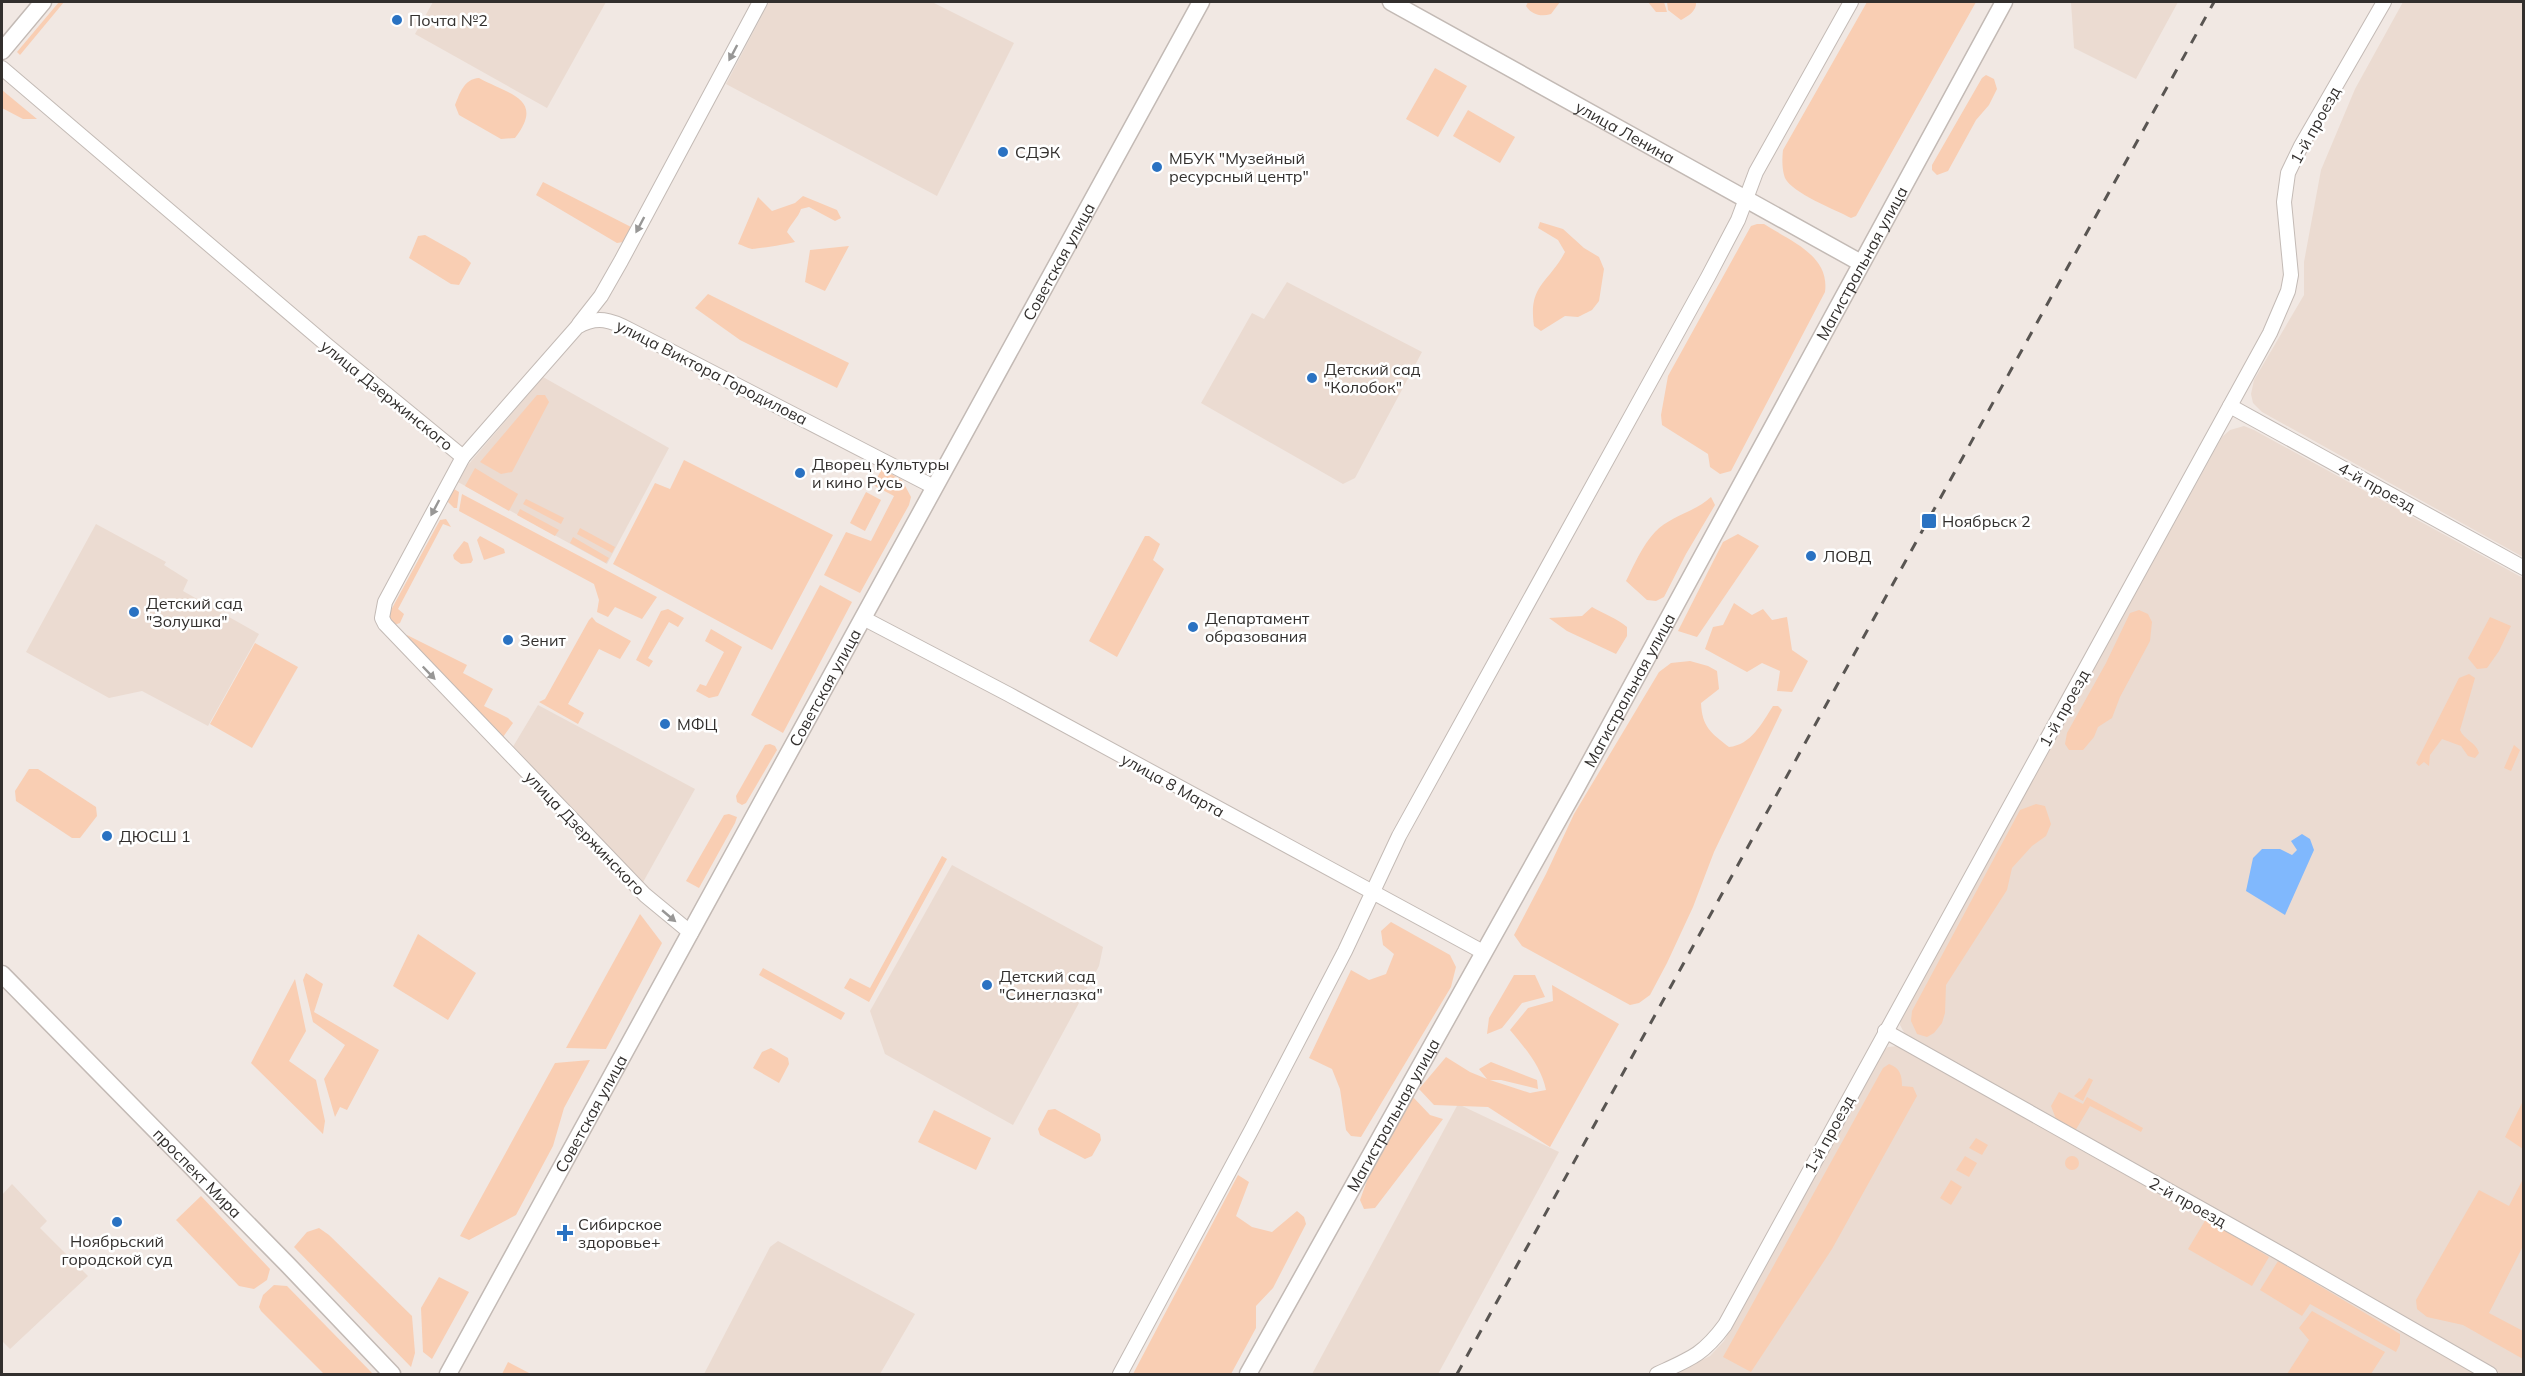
<svg xmlns="http://www.w3.org/2000/svg" width="2525" height="1376" viewBox="0 0 2525 1376" font-family="Mulish,sans-serif">
  <style>
    .built { fill: #ebdbd1 }
    .green { fill: #f9ceb3 }
    .water { fill: #80b8fd }
    .lines { fill: none; stroke-linecap: round; stroke-linejoin: round }
    .minor-casing { stroke: #c3bab5; stroke-width: 16 }
    .major-casing { stroke: #c3bab5; stroke-width: 19 }
    .minor { stroke: #fff; stroke-width: 14 }
    .major { stroke: #fff; stroke-width: 16 }
    .rail { stroke: #595552; stroke-width: 3; stroke-dasharray: 10 10; stroke-linecap: butt }
    .oneway { fill: #989796 }
    .poi-dot { fill: #2a72c2; stroke: #fff; stroke-width: 2 }
    .labels { text-anchor: middle; dominant-baseline: central; stroke-width: 5; stroke-linejoin: round; paint-order: stroke }
    .poi-label { font-size: 16px; fill: #322f2d; stroke: #fff; text-anchor: start }
    .street-label { font-size: 16px; fill: #322f2d; stroke: #fff }
  </style>
  <rect width="100%" height="100%" fill="#f1e8e3"/>
  <g class="built">
    <polygon points="433,2 606,2 547,108 415,34"/>
    <polygon points="769,2 932,2 1014,43 937,196 726,84"/>
    <polygon points="2071,2 2178,2 2136,79 2074,48"/>
    <polygon points="2403,2 2523,2 2523,557 2262,412 2253,403 2251,394 2254,380 2304,295 2304,262 2321,170 2355,89"/>
    <polygon points="1287,282 1422,352 1355,478 1343,484 1201,403 1252,313 1264,319"/>
    <polygon points="543,377 669,448 607,564 458,482 467,466"/>
    <polygon points="2244,426 2254,430 2523,578 2523,1374 2501,1374 1907,1038 1900,1025 1901,1017 2222,437 2230,430"/>
    <polygon points="96,524 166,562 164,565 188,580 183,591 259,634 208,726 142,691 109,698 26,652"/>
    <polygon points="538,705 695,789 642,884 511,750"/>
    <polygon points="952,865 1103,947 1099,966 1013,1125 885,1054 870,1011"/>
    <polygon points="1897,1046 1903,1047 2159,1189 2479,1374 1674,1374 1710,1356 1724,1341 1881,1053 1888,1047"/>
    <polygon points="1458,1104 1559,1152 1438,1374 1312,1374"/>
    <polygon points="12,1184 47,1221 40,1228 88,1276 10,1349 2,1341 2,1195"/>
    <polygon points="778,1241 915,1314 880,1374 704,1374 770,1247"/>
  </g>
  <g class="green">
    <polygon points="59,2 64,2 20,55 17,52"/>
    <path d="M1528 2H1560L1551 14C1541 17 1532 15 1526 6Z"/>
    <polygon points="1648,2 1664,2 1667,12 1656,12"/>
    <path d="M1667 2H1696C1697 11 1688 16 1681 20L1668 10Z"/>
    <path d="M1867 2H1976L1856 216 1851 218C1836 210 1792 193 1785 178 1782 170 1782 159 1783 150Z"/>
    <polygon points="1435,68 1467,86 1438,137 1406,119"/>
    <polygon points="1986,75 1994,79 1997,89 1989,105 1976,120 1948,171 1937,175 1932,170 1932,165 1982,78"/>
    <path d="M479 78C510 95 545 99 515 138L501 139 459 115 455 105C460 93 464 79 479 78Z"/>
    <polygon points="2,90 37,119 23,119 2,108"/>
    <polygon points="1468,110 1515,137 1500,163 1453,136"/>
    <polygon points="543,182 633,228 623,242 617,243 536,195"/>
    <path d="M803 196 837 210 841 218 835 221 809 207 801 209C798 218 791 223 787 232L795 242C789 244 756 249 752 249 747 248 742 245 738 244L758 197 772 211 795 203Z"/>
    <path d="M1540 222 1563 229 1584 248 1599 257 1604 269 1599 301 1592 310 1578 317 1565 316 1541 331 1534 326C1528 285 1548 284 1565 252L1558 240 1538 228Z"/>
    <path d="M1757 224H1764C1790 241 1830 255 1825 292L1731 471 1720 474 1710 467 1708 454 1662 425 1661 415 1668 376 1751 226Z"/>
    <polygon points="425,235 466,258 471,263 459,285 451,284 409,258 418,236"/>
    <polygon points="849,246 825,291 805,282 810,250"/>
    <polygon points="708,294 849,363 837,388 740,340 695,308"/>
    <polygon points="537,395 545,395 549,402 512,472 501,474 480,462"/>
    <polygon points="684,460 833,535 772,650 613,564 655,483 670,489"/>
    <polygon points="475,468 518,494 509,511 465,486"/>
    <polygon points="882,469 902,480 911,497 909,505 860,593 824,575 846,532 871,541 894,496 873,485"/>
    <polygon points="454,489 459,492 457,508 454,508 448,502 451,492"/>
    <polygon points="866,492 881,500 865,531 850,523"/>
    <polygon points="462,494 657,597 642,619 615,607 608,617 597,612 599,600 594,584 459,511"/>
    <path d="M1711 497 1715 505 1686 554 1664 597 1656 601 1647 600 1626 581C1634 565 1642 546 1655 532 1670 516 1695 512 1711 497Z"/>
    <polygon points="526,499 564,518 561,524 523,504"/>
    <polygon points="520,509 559,530 555,536 517,515"/>
    <polygon points="446,519 451,527 443,524 398,609 404,614 400,623 394,625 390,619 390,612 440,520"/>
    <polygon points="580,528 615,547 612,553 577,534"/>
    <polygon points="1738,534 1759,546 1697,637 1678,631 1723,542"/>
    <polygon points="480,536 504,549 505,553 484,560 477,540"/>
    <polygon points="1145,536 1149,536 1160,544 1153,560 1164,569 1117,657 1089,641"/>
    <polygon points="573,537 609,558 606,563 570,543"/>
    <polygon points="464,541 468,543 473,560 471,563 461,564 454,559 453,555"/>
    <polygon points="820,585 852,602 783,733 751,715"/>
    <polygon points="1734,603 1752,615 1763,609 1772,620 1787,617 1792,650 1808,661 1792,692 1777,691 1780,671 1762,663 1747,672 1705,649 1713,627 1723,625"/>
    <path d="M1592 607C1604 614 1616 618 1627 627V636L1616 654 1567 631 1549 618 1582 616Z"/>
    <polygon points="668,609 684,618 678,627 669,622 648,658 653,661 649,667 636,660 661,611"/>
    <polygon points="2139,610 2148,614 2152,622 2150,641 2120,697 2112,718 2098,727 2094,737 2083,750 2069,750 2065,744 2067,733 2106,663 2130,613"/>
    <polygon points="592,617 596,622 631,641 620,659 599,649 568,704 584,713 578,724 539,702 545,699 589,620"/>
    <polygon points="2490,617 2511,626 2499,651 2487,668 2477,669 2468,658"/>
    <polygon points="711,629 742,647 718,696 709,698 696,691 700,684 706,686 724,652 705,641"/>
    <polygon points="407,635 467,665 463,673 493,689 484,706 508,718 513,723 503,737 408,640"/>
    <polygon points="255,643 298,667 252,748 210,724"/>
    <path d="M1690 661 1708 666 1717 671 1719 689 1701 703C1702 727 1711 733 1729 747 1751 745 1762 723 1773 706H1778L1782 710 1714 852 1693 907 1667 963 1650 995 1639 1003 1630 1005 1522 946 1514 935 1546 874 1574 814 1659 672 1671 663Z"/>
    <path d="M2469 674 2475 678 2460 730C2464 740 2476 742 2479 753L2475 758 2468 756 2461 746 2442 739 2430 755 2429 766 2424 762 2419 766 2416 763 2459 678Z"/>
    <polygon points="770,744 775,746 777,750 746,803 742,805 737,802 736,796 765,745"/>
    <polygon points="2514,745 2520,750 2511,771 2504,768"/>
    <polygon points="29,769 38,769 96,807 97,816 80,838 72,838 16,801 15,791"/>
    <polygon points="2036,804 2045,806 2051,824 2046,836 2032,846 2012,868 2007,890 1946,985 1945,1013 1942,1023 1934,1033 1927,1037 1917,1034 1911,1021 1912,1011 2020,810"/>
    <polygon points="729,814 737,817 735,823 699,888 686,881 724,815"/>
    <polygon points="942,856 947,859 869,1002 844,988 850,978 870,988"/>
    <polygon points="640,914 662,943 606,1049 566,1048"/>
    <polygon points="1391,922 1450,955 1456,967 1451,987 1361,1137 1351,1136 1346,1130 1340,1089 1332,1069 1309,1058 1351,970 1369,980 1386,974 1394,954 1383,945 1381,931"/>
    <polygon points="418,934 476,973 448,1020 393,986"/>
    <polygon points="763,968 845,1013 841,1020 759,975"/>
    <polygon points="306,973 323,984 314,1012 379,1050 347,1110 340,1107 335,1117 324,1079 345,1045 313,1022 303,980"/>
    <polygon points="1514,975 1535,975 1545,997 1522,1003 1502,1028 1487,1034 1489,1018"/>
    <polygon points="295,979 306,1031 289,1061 316,1080 325,1121 323,1134 251,1063"/>
    <path d="M1552 985 1619 1024 1550 1147 1488 1107 1434 1105 1419 1089 1446 1057 1470 1072 1487 1079 1479 1069 1491 1062 1537 1080 1538 1089 1501 1080H1490L1530 1093 1546 1090C1541 1066 1525 1048 1510 1030L1528 1008 1553 1001Z"/>
    <polygon points="771,1048 788,1058 789,1064 779,1083 753,1068 762,1052"/>
    <polygon points="590,1060 564,1108 553,1146 516,1215 469,1240 460,1236 555,1063"/>
    <path d="M1889 1064C1900 1068 1902 1075 1902 1086L1913 1087 1917 1096 1832 1249 1751 1372 1723 1357 1883 1068Z"/>
    <polygon points="2089,1078 2093,1080 2083,1101 2074,1096 2082,1089"/>
    <polygon points="2059,1092 2083,1104 2087,1097 2143,1128 2141,1132 2090,1106 2075,1131 2056,1119 2051,1106"/>
    <polygon points="1412,1096 1430,1115 1443,1119 1375,1208 1364,1209 1360,1200 1369,1175"/>
    <polygon points="2523,1101 2524,1149 2523,1149 2505,1137"/>
    <polygon points="1055,1109 1100,1134 1101,1140 1092,1156 1085,1159 1040,1135 1038,1129 1048,1110"/>
    <polygon points="934,1110 991,1138 976,1170 918,1142"/>
    <polygon points="1976,1138 1988,1145 1982,1155 1969,1148"/>
    <circle cx="2072" cy="1163" r="7"/>
    <polygon points="1965,1156 1977,1163 1969,1177 1956,1170"/>
    <polygon points="1238,1175 1249,1182 1236,1216 1252,1227 1272,1232 1297,1211 1304,1217 1306,1224 1273,1288 1256,1306 1256,1328 1231,1374 1133,1374"/>
    <polygon points="2523,1179 2523,1246 2489,1313 2523,1331 2523,1359 2463,1325 2427,1317 2417,1309 2416,1300 2479,1190 2509,1206"/>
    <polygon points="1951,1180 1962,1187 1951,1205 1940,1198"/>
    <polygon points="201,1196 270,1269 267,1280 254,1289 239,1286 176,1220"/>
    <polygon points="2206,1219 2269,1257 2252,1286 2188,1249"/>
    <polygon points="319,1228 329,1235 412,1316 415,1353 411,1367 294,1247 307,1232"/>
    <polygon points="2278,1261 2400,1334 2400,1344 2396,1352 2310,1304 2302,1316 2260,1290"/>
    <polygon points="439,1277 469,1292 432,1359 423,1352 421,1308"/>
    <polygon points="274,1285 287,1286 373,1374 324,1374 261,1311 259,1307 263,1295"/>
    <polygon points="2312,1311 2385,1352 2371,1374 2287,1374 2309,1340 2299,1328"/>
    <polygon points="508,1362 531,1374 502,1374"/>
  </g>
  <polygon class="water" points="2302,834 2310,839 2314,850 2285,915 2246,891 2253,858 2262,849 2280,849 2292,855 2297,850 2291,841"/>
  <g class="lines">
    <g class="minor-casing">
      <g id="minor">
        <polyline points="2,68 328,346 463,457"/>
        <polyline points="579,324 601,296 621,261 760,2"/>
        <polyline points="2230,406 2524,568"/>
        <polyline points="863,618 1008,694 1483,952"/>
        <path d="M691 933 645 895 385 624 382 618 385 602 463 457 577 327C597 315 611 320 630 330L934 487"/>
        <polyline points="1885,1031 2278,1252 2490,1374"/>
        <polyline points="1120,1374 1252,1129 1345,951 1399,836 1708,277 1738,220 1756,172 1851,2"/>
        <path d="M1657 1374C1690 1359 1703 1355 1725 1325L2270 333 2288 291 2291 275 2284 202 2288 173 2301 146 2384 2"/>
      </g>
    </g>
    <g class="major-casing">
      <g id="major">
        <path id="s1" d="M1391 2 1861 263"/>
        <polyline points="2,51 43,2"/>
        <path id="s2" d="M2 974 288 1265 392 1374"/>
        <path id="s3" d="M448 1374 1201 2"/>
        <path id="s4" d="M1248 1374 1576 788 2004 2"/>
      </g>
    </g>
    <use href="#minor" class="minor"/>
    <use href="#major" class="major"/>
    <polyline class="rail" points="1457,1374 2214,2"/>
  </g>
  <defs><path id="oneway-solid" d="M-6-.8H1V-3.2L6.5 0L1 3.2V.8H-6Z" transform="scale(1.5)"/></defs>
  <g class="oneway">
    <use href="#oneway-solid" transform="translate(733 53) rotate(118)"/>
    <use href="#oneway-solid" transform="translate(640 225) rotate(118)"/>
    <use href="#oneway-solid" transform="translate(435 508) rotate(118)"/>
    <use href="#oneway-solid" transform="translate(429 673) rotate(46)"/>
    <use href="#oneway-solid" transform="translate(669 916) rotate(40)"/>
  </g>
  <g class="poi-dot">
    <circle cx="397" cy="20" r="6"/>
    <circle cx="1003" cy="152" r="6"/>
    <circle cx="1157" cy="167" r="6"/>
    <circle cx="1312" cy="378" r="6"/>
    <circle cx="800" cy="473" r="6"/>
    <rect x="1921" y="513" width="16" height="16" rx="3"/>
    <circle cx="1811" cy="556" r="6"/>
    <circle cx="134" cy="612" r="6"/>
    <circle cx="1193" cy="627" r="6"/>
    <circle cx="508" cy="640" r="6"/>
    <circle cx="665" cy="724" r="6"/>
    <circle cx="107" cy="836" r="6"/>
    <circle cx="987" cy="985" r="6"/>
    <circle cx="117" cy="1222" r="6"/>
    <path d="M562 1224h6v6h6v6h-6v6h-6v-6h-6v-6h6z"/>
  </g>
  <g class="labels">
    <g class="poi-label">
      <text x="409" y="20">Почта №2</text>
      <text x="1015" y="152">СДЭК</text>
      <text x="1169" y="158">МБУК "Музейный<tspan x="1169" dy="18">ресурсный центр"</tspan></text>
      <text x="1324" y="369">Детский сад<tspan x="1324" dy="18">"Колобок"</tspan></text>
      <text x="812" y="464">Дворец Культуры<tspan x="812" dy="18">и кино Русь</tspan></text>
      <text x="1942" y="521">Ноябрьск 2</text>
      <text x="1823" y="556">ЛОВД</text>
      <text x="146" y="603">Детский сад<tspan x="146" dy="18">"Золушка"</tspan></text>
      <text x="1205" y="618">Департамент<tspan x="1205" dy="18">образования</tspan></text>
      <text x="520" y="640">Зенит</text>
      <text x="677" y="724">МФЦ</text>
      <text x="119" y="836">ДЮСШ 1</text>
      <text x="999" y="976">Детский сад<tspan x="999" dy="18">"Синеглазка"</tspan></text>
      <text x="578" y="1224">Сибирское<tspan x="578" dy="18">здоровье+</tspan></text>
      <text x="117" y="1241" text-anchor="middle">Ноябрьский<tspan x="117" dy="18">городской суд</tspan></text>
    </g>
    <g class="street-label">
      <text transform="translate(2315 125) rotate(-61)">1-й проезд</text>
      <text stroke="none"><textPath href="#s1" startOffset="268">улица Ленина</textPath></text>
      <text stroke="none"><textPath href="#s3" startOffset="1269">Советская улица</textPath></text>
      <text stroke="none"><textPath href="#s4" startOffset="1269">Магистральная улица</textPath></text>
      <text transform="translate(712 372) rotate(27)">улица Виктора Городилова</text>
      <text transform="translate(387 395) rotate(39)">улица Дзержинского</text>
      <text transform="translate(2377 487) rotate(29)">4-й проезд</text>
      <text stroke="none"><textPath href="#s3" startOffset="783">Советская улица</textPath></text>
      <text stroke="none"><textPath href="#s4" startOffset="783">Магистральная улица</textPath></text>
      <text transform="translate(2064 708) rotate(-61)">1-й проезд</text>
      <text transform="translate(1173 785) rotate(29)">улица 8 Марта</text>
      <text transform="translate(585 833) rotate(46)">улица Дзержинского</text>
      <text stroke="none"><textPath href="#s3" startOffset="297">Советская улица</textPath></text>
      <text stroke="none"><textPath href="#s4" startOffset="297">Магистральная улица</textPath></text>
      <text transform="translate(1829 1134) rotate(-61)">1-й проезд</text>
      <text stroke="none"><textPath href="#s2" startOffset="279">проспект Мира</textPath></text>
      <text transform="translate(2188 1202) rotate(29)">2-й проезд</text>
    </g>
  </g>
  <rect width="2525" height="1376" fill="none" stroke="#322f2d" stroke-width="6"/>
</svg>
